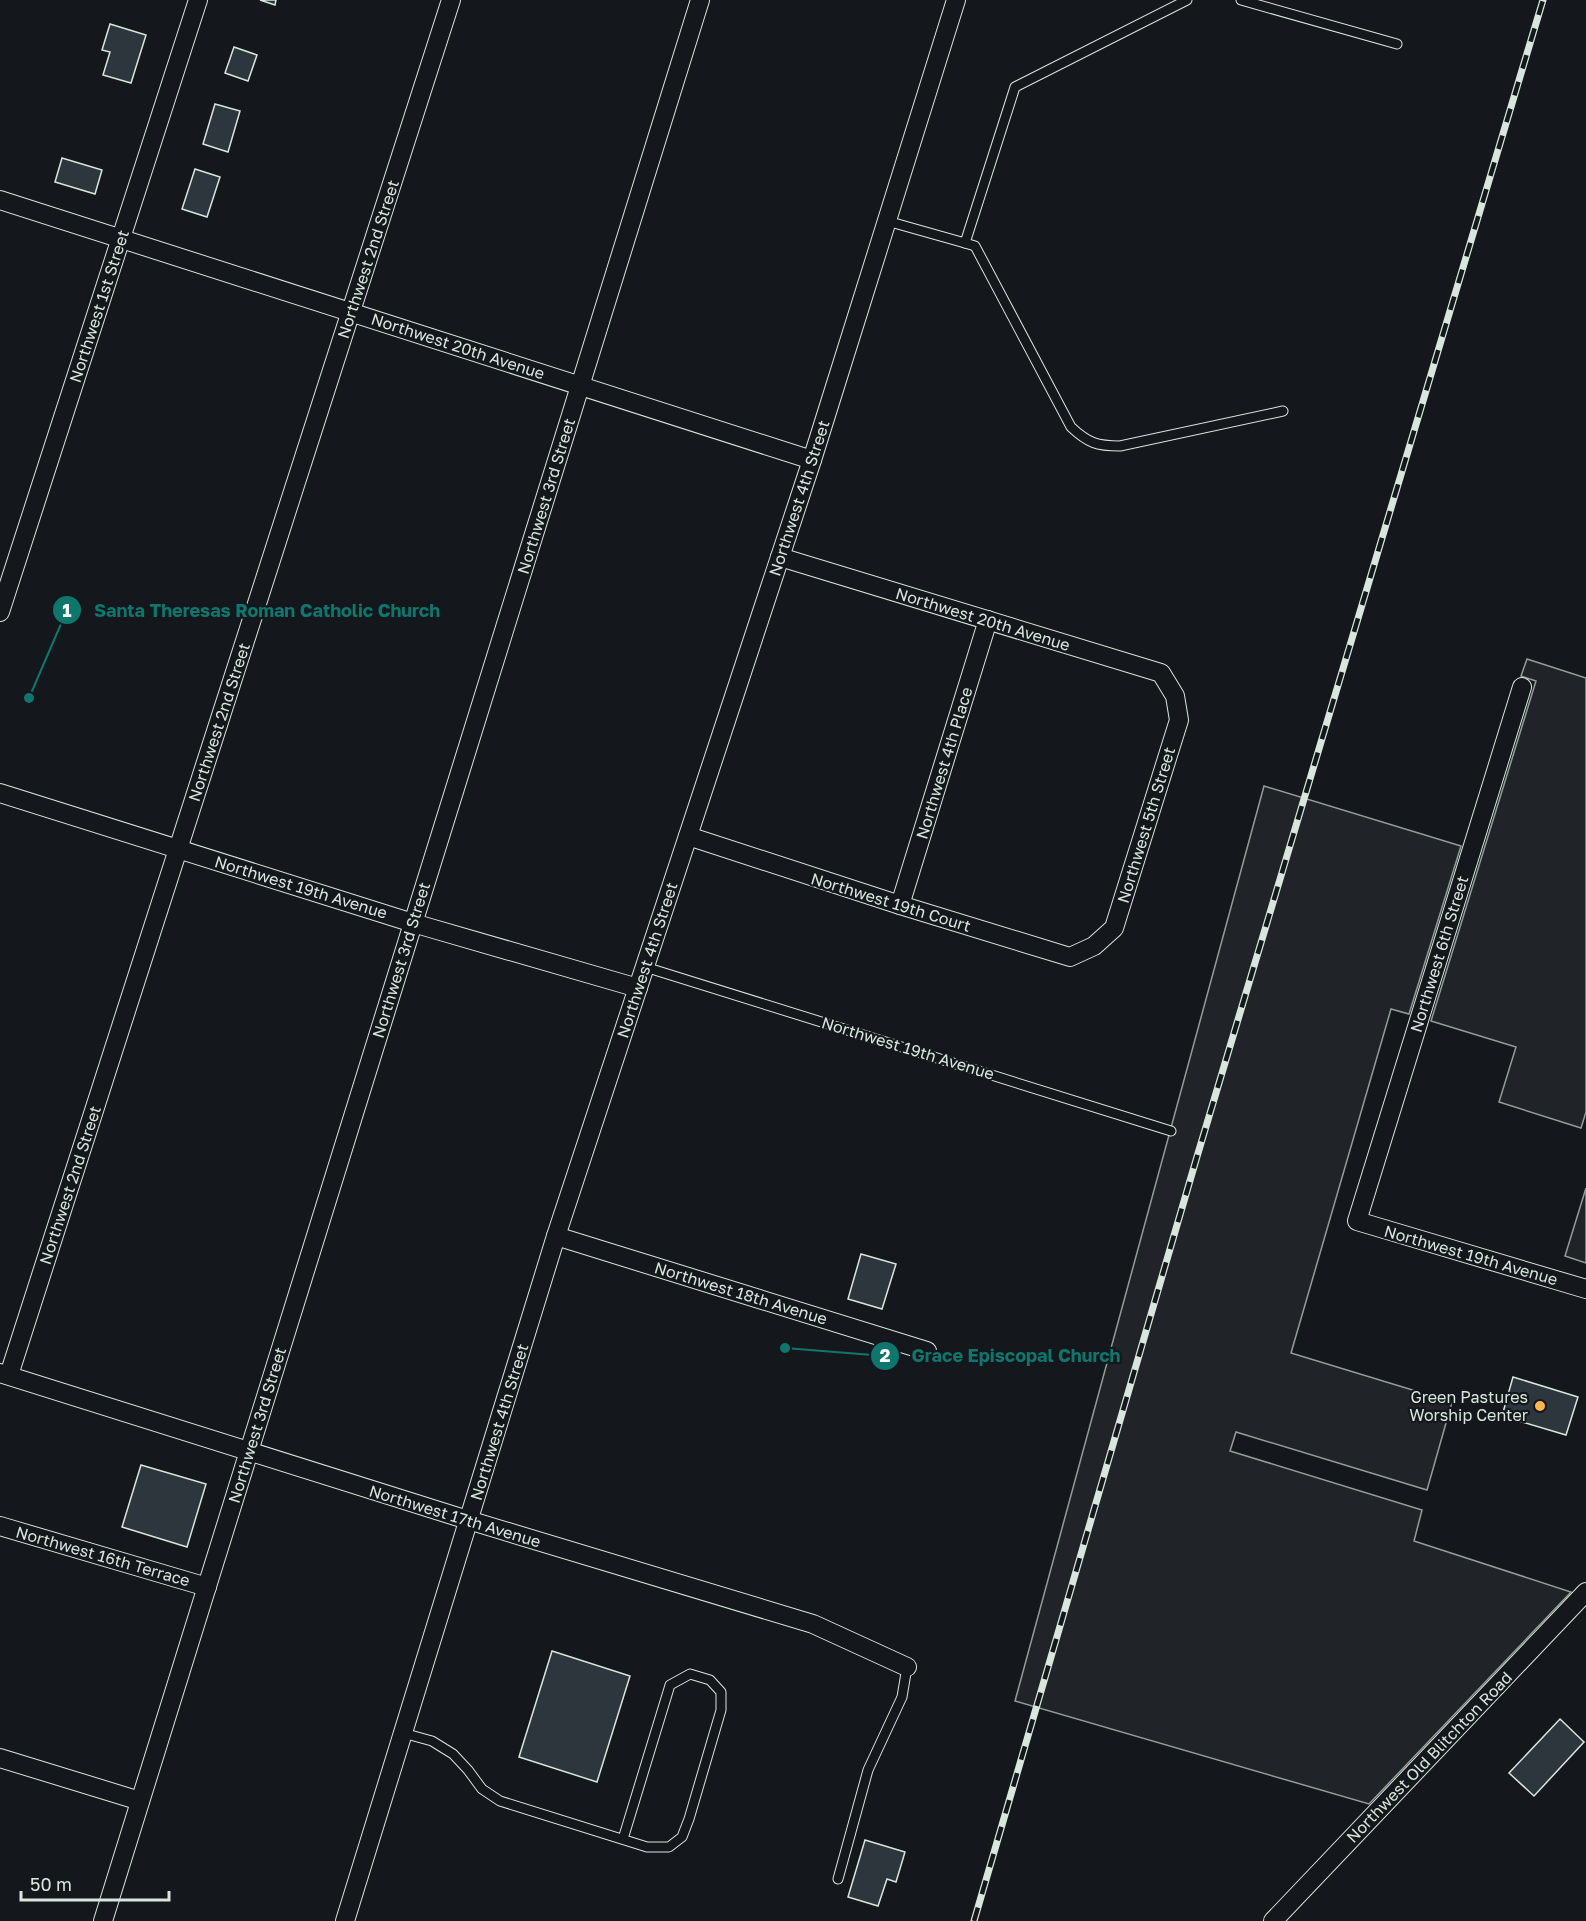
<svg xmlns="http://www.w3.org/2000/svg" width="1586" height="1921" viewBox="0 0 1586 1921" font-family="'Golos Text',sans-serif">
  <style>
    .green { fill: #202428; stroke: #939e99; stroke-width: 1.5 }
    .building { fill: #2c363c; stroke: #d8e6dc; stroke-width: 1.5 }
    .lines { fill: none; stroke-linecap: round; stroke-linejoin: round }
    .lane-casing { stroke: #d8e6dc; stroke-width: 11 }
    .street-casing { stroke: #d8e6dc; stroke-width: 20 }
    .lane { stroke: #14181c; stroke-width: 9 }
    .street { stroke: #14181c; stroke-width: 18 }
    .rail-casing { stroke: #d8e6dc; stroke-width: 7 }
    .rail { stroke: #14181c; stroke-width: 4.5; stroke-dasharray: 14; stroke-linecap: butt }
    .poi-dot { fill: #ffb74d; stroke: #14181c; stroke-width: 2 }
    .labels { text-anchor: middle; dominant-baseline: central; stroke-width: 4.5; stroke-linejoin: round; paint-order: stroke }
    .street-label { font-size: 16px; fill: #d8e6dc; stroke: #14181c }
    .poi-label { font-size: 16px; fill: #d8e6dc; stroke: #14181c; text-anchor: end }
    .leader { fill: none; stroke: #0f766e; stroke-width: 2 }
    .callout-dot { fill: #0f766e; stroke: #14181c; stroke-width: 2 }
    .mark-label { font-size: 18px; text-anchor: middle; font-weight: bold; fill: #fff }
    .callout-label { font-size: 18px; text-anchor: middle; font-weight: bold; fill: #0f766e; stroke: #14181c; stroke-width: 4.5; stroke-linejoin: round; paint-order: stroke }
  </style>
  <rect width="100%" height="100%" fill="#14181c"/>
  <g class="green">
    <polygon points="1527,659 1586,678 1586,1112 1581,1128 1499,1102 1516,1047 1431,1021 1536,681 1521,676"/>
    <polygon points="1264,786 1461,846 1409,1014 1391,1009 1291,1353 1452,1402 1427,1490 1236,1432 1230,1451 1422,1510 1414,1541 1571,1592 1369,1804 1015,1701"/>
    <polygon points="1586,1188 1586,1263 1565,1256"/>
  </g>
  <g class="building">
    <polygon points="260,0 276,0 275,5"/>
    <polygon points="110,24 146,35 131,83 103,75 110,52 102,50"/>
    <polygon points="234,47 257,55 248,81 225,73"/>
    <polygon points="215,104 240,111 228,152 203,144"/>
    <polygon points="62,158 102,170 95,194 55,182"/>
    <polygon points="195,169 220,177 207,217 182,209"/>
    <polygon points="861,1254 896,1264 882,1309 848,1299"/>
    <polygon points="1513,1377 1578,1397 1566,1435 1502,1416"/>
    <polygon points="141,1465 206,1484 187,1547 122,1527"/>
    <polygon points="552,1651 630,1676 597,1782 519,1757"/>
    <polygon points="1560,1719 1584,1742 1534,1796 1509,1773"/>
    <polygon points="865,1840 905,1852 896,1882 887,1879 878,1906 848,1897"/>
  </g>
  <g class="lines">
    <g class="lane-casing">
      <g id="lane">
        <polyline points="1241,0 1397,44"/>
        <polyline points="887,221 965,243 1015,87 1187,0"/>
        <path d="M965 243 975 246 1071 427C1088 443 1097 446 1120 446L1283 411"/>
        <polyline points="645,967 1171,1131"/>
        <polyline points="403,1733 432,1741 453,1754 468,1770 482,1789 500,1801 647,1847 669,1847 682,1837 689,1819 721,1710 721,1692 710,1680 690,1674 670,1685 623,1839"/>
        <polyline points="838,1879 868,1770 902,1697 907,1667"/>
      </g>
    </g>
    <g class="street-casing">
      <g id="street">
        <polyline points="0,200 812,460"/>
        <polyline points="0,612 198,0"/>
        <polyline points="1522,687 1357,1221 1586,1289"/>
        <polyline points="0,793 413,923 638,988"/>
        <polyline points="688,836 900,905 1070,957 1094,946 1114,928 1179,720 1175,696 1161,673 780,557"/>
        <polyline points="900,905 988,620"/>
        <polyline points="556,1236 927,1351"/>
        <polyline points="0,1373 455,1516 813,1624 907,1667"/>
        <polyline points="9,1375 451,0"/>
        <polyline points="0,1526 207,1587"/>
        <polyline points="0,1758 140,1801"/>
        <polyline points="103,1921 700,0"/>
        <polyline points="345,1921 556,1236 812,460 956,0"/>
        <polyline points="1273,1921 1586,1592"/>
      </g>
    </g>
    <use href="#lane" class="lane"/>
    <use href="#street" class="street"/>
    <g class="rail-casing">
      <polyline id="rail" points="974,1921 1196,1160 1543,0"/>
    </g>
    <use href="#rail" class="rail"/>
  </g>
  <circle class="poi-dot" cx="1540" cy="1406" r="6"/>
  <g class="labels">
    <g class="street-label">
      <text transform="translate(368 259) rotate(-72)">Northwest 2nd Street</text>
      <text transform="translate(99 306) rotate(-72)">Northwest 1st Street</text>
      <text transform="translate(458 346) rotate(18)">Northwest 20th Avenue</text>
      <text transform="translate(546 496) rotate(-73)">Northwest 3rd Street</text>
      <text transform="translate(799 498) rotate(-72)">Northwest 4th Street</text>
      <text transform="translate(983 619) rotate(17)">Northwest 20th Avenue</text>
      <text transform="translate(219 722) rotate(-72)">Northwest 2nd Street</text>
      <text transform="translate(944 763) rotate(-73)">Northwest 4th Place</text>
      <text transform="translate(1146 825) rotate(-73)">Northwest 5th Street</text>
      <text transform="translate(301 887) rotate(17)">Northwest 19th Avenue</text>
      <text transform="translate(891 902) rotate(17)">Northwest 19th Court</text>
      <text transform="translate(1439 954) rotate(-73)">Northwest 6th Street</text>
      <text transform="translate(401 960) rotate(-73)">Northwest 3rd Street</text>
      <text transform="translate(647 960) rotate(-72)">Northwest 4th Street</text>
      <text transform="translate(908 1048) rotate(17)">Northwest 19th Avenue</text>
      <text transform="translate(70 1185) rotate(-72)">Northwest 2nd Street</text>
      <text transform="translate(1471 1255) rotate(16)">Northwest 19th Avenue</text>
      <text transform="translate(741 1293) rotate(17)">Northwest 18th Avenue</text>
      <text transform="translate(499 1422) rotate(-73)">Northwest 4th Street</text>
      <text transform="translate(257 1425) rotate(-73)">Northwest 3rd Street</text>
      <text transform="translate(455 1516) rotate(17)">Northwest 17th Avenue</text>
      <text transform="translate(103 1556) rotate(16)">Northwest 16th Terrace</text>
      <text transform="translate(1429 1757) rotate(-46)">Northwest Old Blitchton Road</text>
    </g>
    <g class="poi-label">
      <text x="1528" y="1397">Green Pastures<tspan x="1528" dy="18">Worship Center</tspan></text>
    </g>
  </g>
  <path class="leader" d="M29 698L67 610M785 1348L885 1356"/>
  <g class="callout-dot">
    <circle cx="29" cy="698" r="6"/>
    <circle cx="785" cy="1348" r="6"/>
    <circle cx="67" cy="610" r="15"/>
    <circle cx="885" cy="1356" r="15"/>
  </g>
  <g class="mark-label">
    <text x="67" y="617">1</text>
    <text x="885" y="1362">2</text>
  </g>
  <g class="callout-label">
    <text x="267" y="617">Santa Theresas Roman Catholic Church</text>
    <text x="1016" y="1362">Grace Episcopal Church</text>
  </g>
  <path d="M21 1891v9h148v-9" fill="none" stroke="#d8e6dc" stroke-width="3"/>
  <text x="30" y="1891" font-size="18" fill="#d8e6dc" stroke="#14181c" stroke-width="4.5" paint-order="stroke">50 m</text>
</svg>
